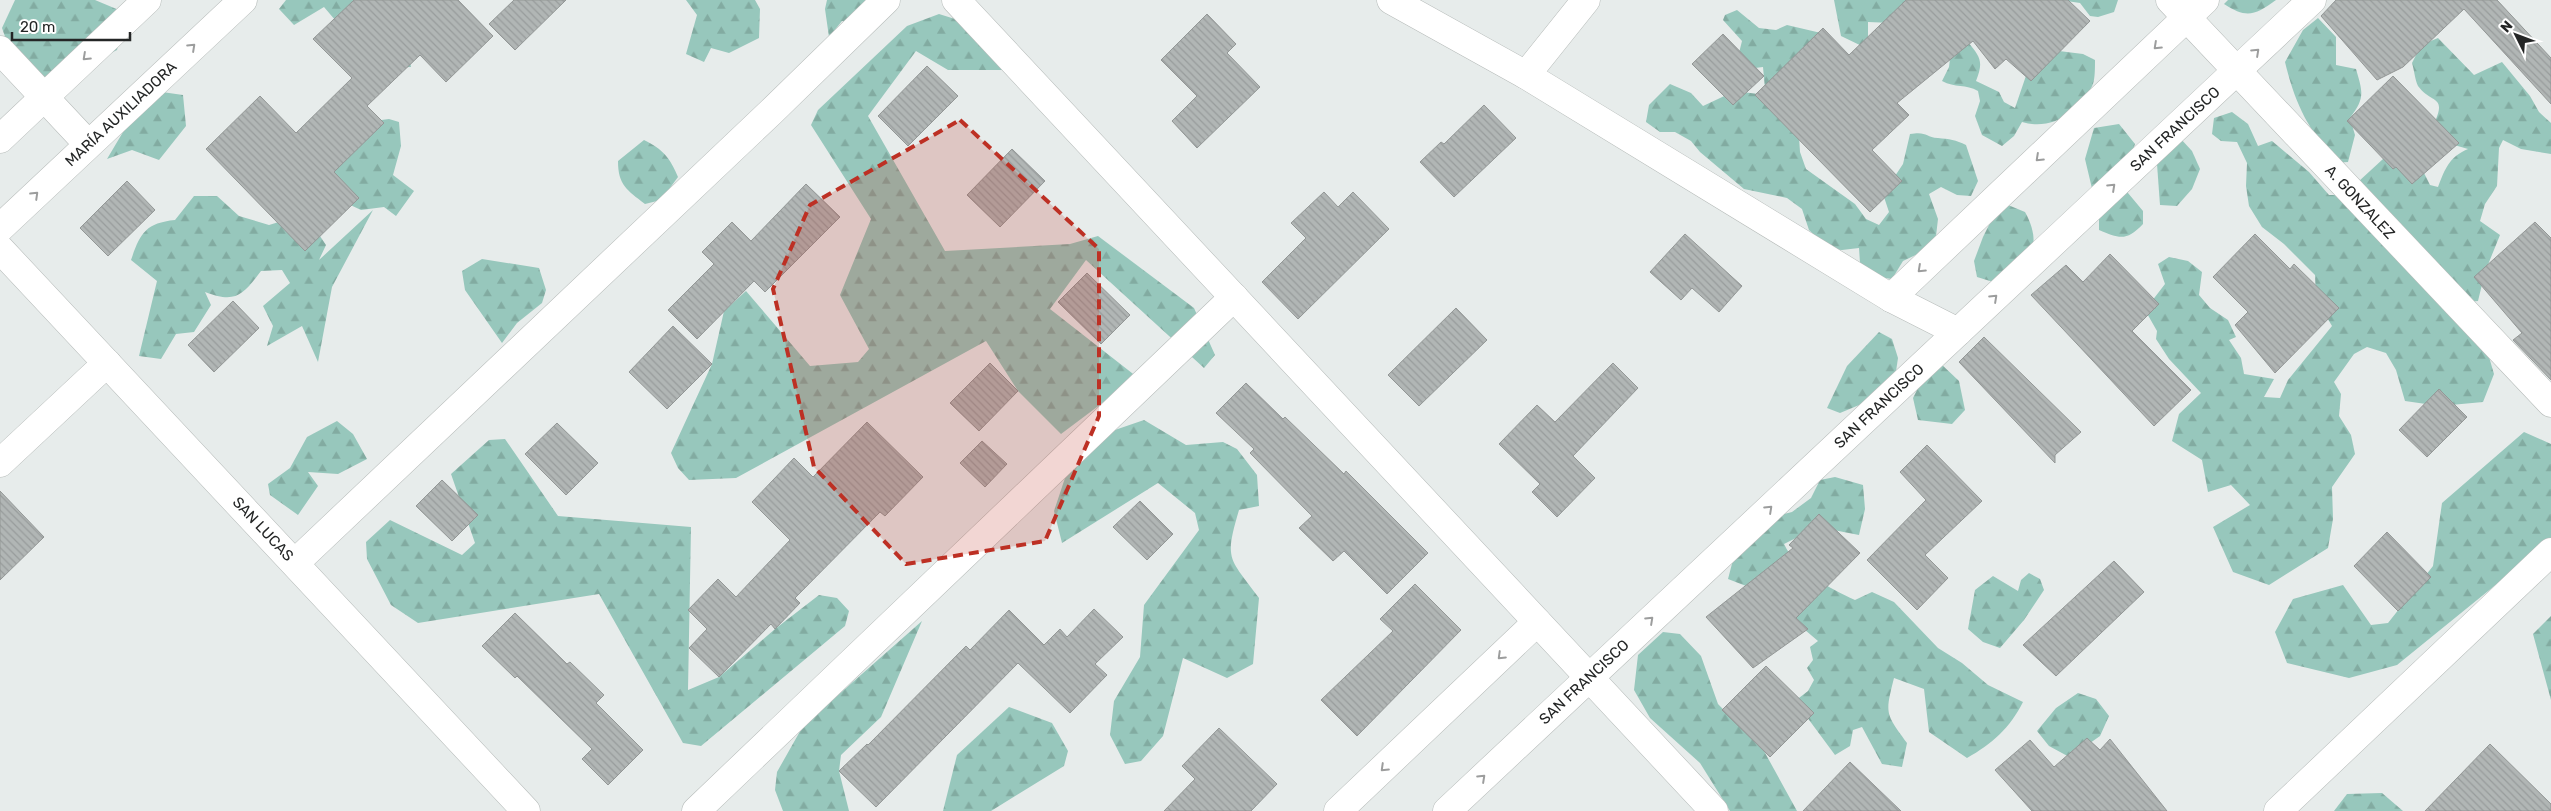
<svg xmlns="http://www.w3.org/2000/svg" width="2551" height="811" viewBox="0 0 2551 811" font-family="Rubik,sans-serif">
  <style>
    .forest { fill: url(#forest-firs) }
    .building { fill: url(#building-back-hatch); stroke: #939796 }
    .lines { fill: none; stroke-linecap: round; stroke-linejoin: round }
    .street-casing { stroke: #b6bbb9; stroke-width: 29 }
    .street { stroke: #fff; stroke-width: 28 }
    .oneway { stroke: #9c9d9d }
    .marked { fill: #bd3024; fill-opacity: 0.2; stroke: #bd3024; stroke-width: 4; stroke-dasharray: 10 6; stroke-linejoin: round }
    .labels { text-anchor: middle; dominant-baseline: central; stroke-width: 4; stroke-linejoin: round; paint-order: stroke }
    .street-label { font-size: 15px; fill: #242626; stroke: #fff }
  </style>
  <defs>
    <pattern id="forest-firs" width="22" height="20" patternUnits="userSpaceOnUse" patternTransform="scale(1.25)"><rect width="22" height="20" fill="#97c7bc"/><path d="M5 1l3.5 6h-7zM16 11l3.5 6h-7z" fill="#82aba1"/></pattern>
    <pattern id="building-back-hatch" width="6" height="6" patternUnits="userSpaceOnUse" patternTransform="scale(1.25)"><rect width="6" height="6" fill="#b1b6b5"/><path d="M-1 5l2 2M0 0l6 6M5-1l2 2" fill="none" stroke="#989c9c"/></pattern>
  </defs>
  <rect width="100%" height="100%" fill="#e7eceb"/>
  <g class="forest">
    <polygon points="15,0 95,0 126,13 117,50 73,72 23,88 2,28"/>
    <polygon points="286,0 388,0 406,41 411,67 376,68 324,7 294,25 279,9"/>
    <polygon points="686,0 755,0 760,9 759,38 729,53 711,48 704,62 686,54 697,15"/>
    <polygon points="827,0 871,0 856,24 842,21 829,37 825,9"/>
    <polygon points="1834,0 1937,0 1892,23 1868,22 1868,49 1841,36"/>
    <polygon points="2060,0 2118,0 2114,12 2098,17 2090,16 2080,3"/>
    <path d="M2228 0H2276C2255 15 2247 19 2224 4Z"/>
    <path d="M1737 10 1759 28 1776 30 1787 25 1821 33 1767 107 1779 112 1797 106 1800 152 1806 169 1855 204 1866 219 1879 225 1889 212 1883 194 1903 164 1910 134C1927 131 1925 137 1938 138 1949 139 1956 140 1966 145L1978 181 1971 196 1957 195 1941 187 1929 194 1938 219 1936 236 1924 251 1903 261 1892 279 1871 276 1860 263 1859 248 1842 250 1829 249 1809 230 1802 209 1787 198 1744 189 1700 152 1691 141 1675 132H1660L1646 122 1649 105 1670 84 1691 93 1703 106 1735 91 1758 94 1765 89 1763 67 1747 69 1738 57 1742 41 1723 20 1725 15Z"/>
    <polygon points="939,14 987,29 1006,70 948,70 916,51 868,116 945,251 1070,244 1098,236 1194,308 1215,355 1204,368 1086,260 1050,309 1137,377 1061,434 1018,391 986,341 736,478 689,480 678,468 671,453 712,364 724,311 746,291 810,366 858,362 869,349 840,295 871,219 811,125 818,110 907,26"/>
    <path d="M2318 18 2336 37V65L2356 69C2363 93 2365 98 2350 118L2355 135 2348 162 2335 163C2308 126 2296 108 2285 62L2303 30Z"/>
    <path d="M2438 38 2474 75 2502 62 2530 96 2539 112 2551 123V154L2521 149 2503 140 2499 148 2497 186 2485 204 2480 221 2500 235 2485 272 2478 301 2459 303 2489 357 2494 374 2483 402 2440 406 2405 401 2396 370 2386 353 2367 347 2354 354 2334 382 2341 394 2339 416 2351 435 2355 454 2332 487 2333 519 2328 548 2269 585 2233 572 2213 527 2250 505 2231 485 2208 492 2202 460 2172 441 2179 414 2201 393 2169 359 2156 339 2157 331 2145 310 2165 284 2158 264 2169 257 2188 261 2202 272 2199 295 2210 308 2228 320 2236 337 2229 340 2241 358 2244 374 2274 379 2264 397 2280 398 2288 380 2332 326 2316 299 2315 275 2284 244 2262 227 2249 206 2246 186 2247 163 2237 142 2221 141 2212 134 2214 118 2232 112 2248 124 2258 146 2272 141 2309 172 2329 195H2352L2358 182 2383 159 2410 154 2420 165 2430 185 2438 187C2445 169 2449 157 2468 149L2444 142 2433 126C2448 94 2432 105 2418 86 2415 80 2414 69 2412 63L2421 45Z"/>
    <path d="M1968 42C1980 57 1984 61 1976 81L1999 92 2004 102 2015 108 2030 64 2051 50 2083 54 2095 60C2095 68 2095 78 2093 84 2081 112 2052 131 2022 122L2014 136 2002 146 1982 135 1975 116 1980 101 1978 91C1966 84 1955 88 1942 81L1949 67 1951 51Z"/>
    <polygon points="148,90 183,95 186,126 159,160 132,150 107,159"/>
    <polygon points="389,119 399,122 401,146 393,175 414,191 396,216 384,207 361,210 323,192 351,124"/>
    <path d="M2119 124 2135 144 2130 159 2128 193 2143 211V224C2127 241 2120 239 2099 230V218L2085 159 2094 128Z"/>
    <polygon points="2180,138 2192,151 2200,169 2192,189 2177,206 2160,205 2157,164"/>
    <path d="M644 140C663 149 670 158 678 177L661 200 645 204C627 190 618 185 618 161Z"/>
    <path d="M194 196H217L239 216 269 225 305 214 326 245 319 260 373 210 332 287 318 362 302 326 267 346 273 326 263 306 290 283 282 270 261 271C243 295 236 304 205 292L211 305 194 332 176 334 161 359 139 356 157 281 131 260C140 234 145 223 175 220Z"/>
    <path d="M2008 205 2025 212C2043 245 2029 257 2016 289L1977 277 1974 261 1983 237 1996 211Z"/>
    <polygon points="482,259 539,268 546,290 542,303 517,323 502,343 465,290 462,271"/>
    <polygon points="1879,332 1892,339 1898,358 1895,378 1864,403 1840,413 1827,408 1847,366"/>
    <polygon points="1940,363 1959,381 1965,410 1952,424 1918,420 1913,398 1923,378"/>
    <path d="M1144 420 1186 445 1223 442 1237 449 1257 475 1259 506 1239 510C1224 561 1229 557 1259 598L1253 664 1227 678 1183 658 1163 736 1141 761 1125 764 1110 735 1114 701 1140 657 1144 605 1199 530 1195 513 1158 483 1062 543 1054 511 1065 478 1112 431Z"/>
    <polygon points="337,421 353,434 367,459 338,474 308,472 318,486 298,515 270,495 268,484 290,468 307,437"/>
    <polygon points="2524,432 2551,444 2551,540 2397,665 2349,678 2287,663 2275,632 2293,599 2343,585 2371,625 2388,623 2433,566 2442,503"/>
    <polygon points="505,439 558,516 691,527 688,690 719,677 775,629 819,595 837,598 849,611 845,626 701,746 683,743 599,594 418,623 391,605 367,559 366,542 390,520 462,555 475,543 451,474 489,440"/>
    <path d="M1835 477 1863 485 1865 509 1859 535 1818 527 1784 544C1797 571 1829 588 1855 600L1872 592 1894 602 1938 648 1962 663 1988 685 2023 702C2010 728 1992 744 1967 758L1929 732 1924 689 1894 678C1885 714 1885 713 1907 743L1902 767 1882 764 1862 727 1853 730 1850 746 1835 755 1795 701 1808 691 1814 680 1807 668 1813 660 1810 647 1818 641 1759 591 1728 579 1734 556 1780 515 1792 512 1811 498 1820 480Z"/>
    <polygon points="2029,573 2040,579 2044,590 2024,620 2000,648 1983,642 1968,629 1975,590 1993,576 2018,591 2021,580"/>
    <polygon points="2551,616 2551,700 2533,634"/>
    <polygon points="922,621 881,717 841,755 839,771 849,811 783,811 775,790 777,772 803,726"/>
    <polygon points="1663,632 1680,634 1701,656 1718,704 1764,751 1797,811 1730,811 1700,763 1650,718 1634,690 1638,655"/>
    <polygon points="2078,693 2096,699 2109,716 2100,736 2083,748 2073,759 2049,746 2037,731 2056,708"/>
    <polygon points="1009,707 1052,723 1068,751 1064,766 991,811 943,811 957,755"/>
    <polygon points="2382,793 2403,811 2334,811 2347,794"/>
  </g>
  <g class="building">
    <polygon points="354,0 458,0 493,36 446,82 420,55 367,106 384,123 334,172 359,198 305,251 206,149 260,96 296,133 352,78 313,39"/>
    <polygon points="514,0 566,0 515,50 489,24"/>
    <polygon points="1906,0 2068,0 2090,21 2031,81 2006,59 1995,69 1973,41 1897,103 1909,115 1872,150 1902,181 1870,212 1755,95 1823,28 1849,55"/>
    <polygon points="2336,0 2497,0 2551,58 2551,104 2464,9 2403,67 2377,80 2321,16"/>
    <polygon points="1207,14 1236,44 1227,53 1260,87 1197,148 1172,121 1197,96 1161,60"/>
    <polygon points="1723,34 1764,76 1733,105 1692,64"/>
    <polygon points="927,66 958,96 908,146 878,116"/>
    <polygon points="2393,76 2459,143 2412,184 2396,167 2393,169 2347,121"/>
    <polygon points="1484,105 1516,138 1454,197 1420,162 1441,142 1444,144"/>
    <polygon points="1012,149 1045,181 1000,227 967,195"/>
    <polygon points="127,181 155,210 108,256 80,228"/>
    <polygon points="806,184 840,217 765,292 754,281 697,339 668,310 714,264 702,252 732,222 751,241"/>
    <polygon points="1324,192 1338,207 1353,192 1389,229 1298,319 1262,282 1306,238 1291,223"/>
    <polygon points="2535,222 2551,238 2551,380 2513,340 2522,333 2474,277"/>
    <polygon points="1685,234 1742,286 1719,312 1692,288 1681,300 1650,272"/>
    <polygon points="2255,234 2290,269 2294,264 2339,308 2275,373 2235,325 2248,312 2213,277"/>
    <polygon points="2110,254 2159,304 2132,331 2191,390 2154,426 2031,295 2066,265 2083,282"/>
    <polygon points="1087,273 1130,315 1101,344 1058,302"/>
    <polygon points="233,301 259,328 214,372 188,345"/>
    <polygon points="1456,308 1487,340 1419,406 1388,375"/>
    <polygon points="673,326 712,364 667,409 629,372"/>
    <polygon points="1984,337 2081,432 2055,455 2055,463 1959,362"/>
    <polygon points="990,363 1018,391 979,431 950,403"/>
    <polygon points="1613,363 1638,388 1573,456 1595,478 1557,517 1532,492 1540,484 1499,444 1537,405 1555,422"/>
    <polygon points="1246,383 1283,419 1285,417 1344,474 1346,471 1428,553 1387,594 1344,551 1333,561 1299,528 1312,516 1250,453 1254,449 1216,413"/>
    <polygon points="2439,389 2467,417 2427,457 2399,430"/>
    <polygon points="867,422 923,477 885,516 880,512 795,598 800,603 775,629 771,624 719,677 689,648 707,629 688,610 718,579 736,597 790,540 752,502 794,458 813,477"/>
    <polygon points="557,423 598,463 566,495 525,454"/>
    <polygon points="982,441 1007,464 985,487 960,463"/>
    <polygon points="1927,445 1982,501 1925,555 1948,578 1917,610 1867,560 1926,500 1900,472"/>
    <polygon points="442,480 478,515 452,541 416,506"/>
    <polygon points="0,491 44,537 0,580"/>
    <polygon points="1140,501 1173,534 1147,560 1113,527"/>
    <polygon points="1819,514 1860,553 1796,618 1808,629 1753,668 1706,617 1793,548 1789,545"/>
    <polygon points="2387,532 2431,577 2398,611 2354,566"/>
    <polygon points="2114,561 2144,592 2056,676 2023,645"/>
    <polygon points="1415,584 1461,630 1357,736 1321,700 1393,631 1380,619"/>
    <polygon points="1094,609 1123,637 1095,664 1107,675 1070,713 1018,663 876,807 839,771 867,744 868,745 966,646 970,650 1009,610 1044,645 1060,629 1067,637"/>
    <polygon points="515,613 567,664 570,662 604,695 596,703 643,750 608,785 582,759 592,749 517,676 515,678 482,646"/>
    <polygon points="1766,666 1814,713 1770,757 1722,710"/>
    <polygon points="1219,728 1277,784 1251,811 1164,811 1195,779 1182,766"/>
    <polygon points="2087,738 2100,750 2110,739 2167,811 2032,811 1995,770 2030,740 2054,767"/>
    <polygon points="2490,744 2551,804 2551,811 2425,811"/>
    <polygon points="1850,762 1901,811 1803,811"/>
  </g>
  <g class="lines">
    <g class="street-casing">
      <g id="street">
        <polyline points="956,0 1714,811"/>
        <polyline points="1391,0 1526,75 1891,298 1958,332"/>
        <polyline points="2170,0 2551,403"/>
        <polyline points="0,50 88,144"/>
        <polyline points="1526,75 1586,0"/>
        <polyline points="0,139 147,0"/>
        <polyline points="0,228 243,0"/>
        <polyline points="0,249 526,811"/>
        <polyline points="1891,298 2205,0"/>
        <polyline points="0,463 107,363"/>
        <polyline points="295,563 771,112 886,0"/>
        <polyline points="696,811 1234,297"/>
        <polyline points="1338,811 1537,622"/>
        <polyline points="1447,811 2312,0"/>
        <polyline points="2278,811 2551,552"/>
      </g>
    </g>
    <use href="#street" class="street"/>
  </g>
  <defs><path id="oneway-chevron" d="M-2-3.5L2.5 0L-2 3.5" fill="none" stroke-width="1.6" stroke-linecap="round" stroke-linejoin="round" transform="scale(1.25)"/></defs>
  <g class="oneway">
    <use href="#oneway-chevron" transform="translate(2157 46) rotate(137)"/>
    <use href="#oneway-chevron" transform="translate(192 47) rotate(-43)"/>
    <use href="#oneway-chevron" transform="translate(2256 52) rotate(-43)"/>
    <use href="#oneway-chevron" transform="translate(86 57) rotate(137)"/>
    <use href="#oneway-chevron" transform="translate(2039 158) rotate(137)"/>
    <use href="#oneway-chevron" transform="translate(2112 187) rotate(-43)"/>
    <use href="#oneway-chevron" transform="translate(35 195) rotate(-44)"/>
    <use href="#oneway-chevron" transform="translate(1921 269) rotate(137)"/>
    <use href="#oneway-chevron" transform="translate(1994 298) rotate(-43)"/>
    <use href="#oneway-chevron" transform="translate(1769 509) rotate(-43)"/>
    <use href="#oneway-chevron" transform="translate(1650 620) rotate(-43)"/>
    <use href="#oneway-chevron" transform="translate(1501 656) rotate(136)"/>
    <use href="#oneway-chevron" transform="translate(1384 768) rotate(136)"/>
    <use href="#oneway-chevron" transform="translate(1482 778) rotate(-43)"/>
  </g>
  <path class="marked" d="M960 120 1099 249V416L1045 541 906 564 814 467 773 289 810 205Z"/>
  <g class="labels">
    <g class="street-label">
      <text transform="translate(121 114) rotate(-43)">MARÍA AUXILIADORA</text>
      <text transform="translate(2175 129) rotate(-43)">SAN FRANCISCO</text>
      <text transform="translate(2360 202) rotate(47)">A. GONZALEZ</text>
      <text transform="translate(1879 406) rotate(-43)">SAN FRANCISCO</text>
      <text transform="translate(263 529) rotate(47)">SAN LUCAS</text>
      <text transform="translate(1584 682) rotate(-43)">SAN FRANCISCO</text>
    </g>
  </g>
  <g transform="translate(2516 35) rotate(312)" stroke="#ffffff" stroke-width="4" paint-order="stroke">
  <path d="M0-4L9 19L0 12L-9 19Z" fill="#242626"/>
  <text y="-8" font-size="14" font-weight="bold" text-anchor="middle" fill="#242626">N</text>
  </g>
  <path d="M12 32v8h118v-8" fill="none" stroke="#242626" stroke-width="2.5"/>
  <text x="20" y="32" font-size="15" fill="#242626" stroke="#ffffff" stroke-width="4" paint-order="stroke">20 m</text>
</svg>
